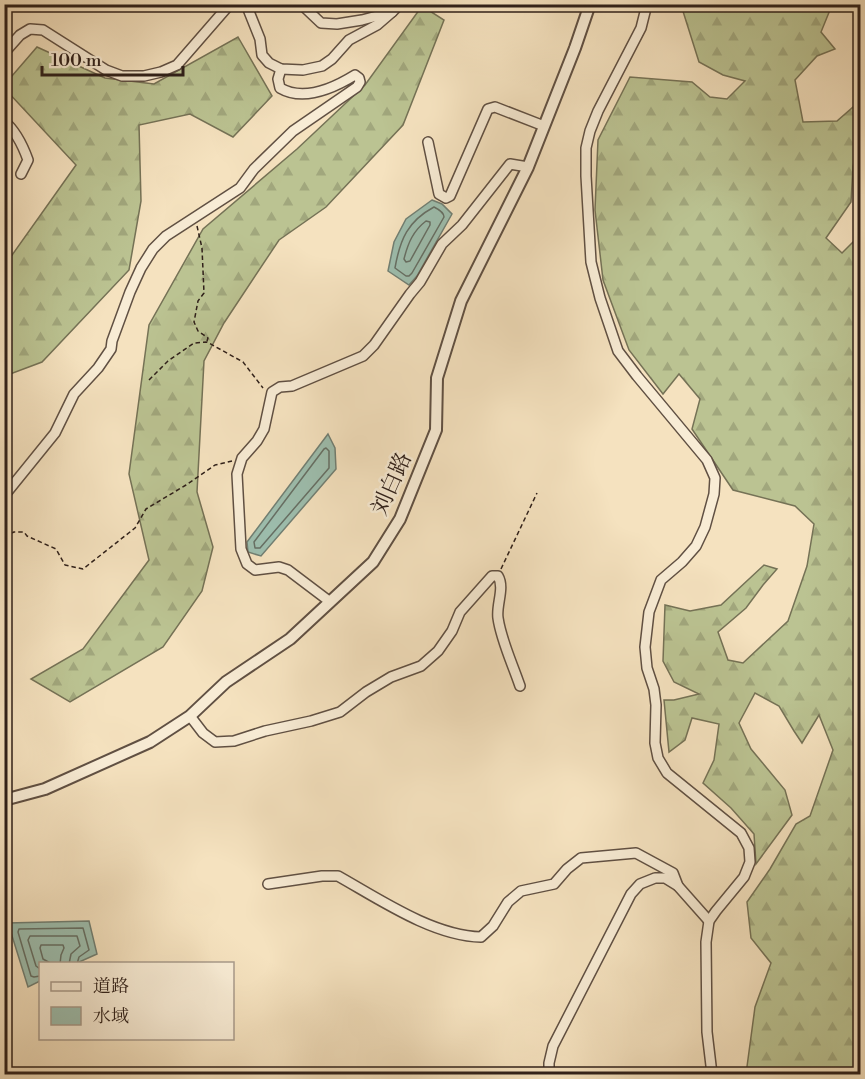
<svg xmlns="http://www.w3.org/2000/svg" width="865" height="1079" viewBox="0 0 865 1079" font-family="'Libre Bodoni','Noto Serif SC',serif">
  <style>
    .forest { fill: url(#forest-firs); stroke: #757256; stroke-width: 1.5 }
    .water { fill: #9dbeae; stroke: #717f73; stroke-width: 1.5 }
    .lines { fill: none; stroke-linecap: round; stroke-linejoin: round }
    .shore { stroke: #666f64; stroke-width: 1.5 }
    .minor-casing { stroke: #605043; stroke-width: 12 }
    .tertiary-casing { stroke: #605043; stroke-width: 14 }
    .path { stroke: #2f201a; stroke-width: 1.5; stroke-dasharray: 4.5 3; stroke-linecap: butt }
    .minor { stroke: #f8ecd5; stroke-width: 9 }
    .tertiary { stroke: #f8ecd5; stroke-width: 10 }
    .labels { text-anchor: middle; dominant-baseline: central; stroke-width: 5; stroke-linejoin: round; paint-order: stroke }
    .street-label { font-size: 22px; fill: #2f201a; stroke: #f8ecd5 }
  </style>
  <defs>
    <pattern id="forest-firs" width="22" height="20" patternUnits="userSpaceOnUse" patternTransform="scale(1.5)"><rect width="22" height="20" fill="#bbc392"/><path d="M5 1l3.5 6h-7zM16 11l3.5 6h-7z" fill="#a1a77d"/></pattern>
  </defs>
  <rect width="100%" height="100%" fill="#f5e2bf"/>
  <filter id="stains"><feTurbulence type="fractalNoise" baseFrequency=".00333" numOctaves="4"/><feColorMatrix values="0 0 0 0 .2 0 0 0 0 .09 0 0 0 0 .02 0 0 0 .5 -.17"/></filter>
  <radialGradient id="worn" r=".72"><stop offset=".6" stop-color="#630" stop-opacity="0"/><stop offset="1" stop-color="#630" stop-opacity=".3"/></radialGradient>
  <g class="forest">
    <polygon points="681,5 832,5 821,32 835,49 817,56 795,80 803,122 837,121 860,101 860,143 857,145 853,167 851,202 826,238 842,253 860,235 860,1074 746,1074 755,1007 771,963 751,938 747,902 770,869 796,824 810,816 833,750 819,715 802,743 794,731 779,706 755,693 739,723 751,749 785,790 792,815 756,864 754,834 731,808 703,783 714,760 719,724 692,718 685,740 669,752 664,700 674,700 699,694 674,682 663,661 665,605 690,611 721,605 764,565 777,569 763,585 746,608 718,632 728,660 743,663 788,621 807,566 814,524 795,506 733,490 692,429 700,399 679,374 663,394 629,350 603,280 595,210 598,140 630,77 692,82 710,97 727,99 745,81 723,75 699,62"/>
    <polygon points="422,6 444,20 403,125 326,207 279,240 224,323 204,361 197,492 213,547 202,591 163,647 70,702 31,679 83,649 149,560 129,474 149,325 203,229 297,149 365,85"/>
    <polygon points="238,37 272,96 233,137 190,114 139,125 141,201 129,270 42,362 5,376 5,265 76,165 5,89 5,84 37,47 105,78 154,84"/>
  </g>
  <g class="water">
    <polygon points="432,200 442,204 452,214 417,276 409,285 388,271 394,242 406,219"/>
    <polygon points="328,434 335,448 336,469 261,556 248,552 247,542"/>
    <polygon points="89,921 97,954 77,963 40,964 40,981 28,987 8,923"/>
  </g>
  <g class="lines">
    <g class="shore">
      <path d="M434 207C438 209 444 212 444 217L412 273 409 276H406L395 268C400 239 408 221 434 207Z"/>
      <path d="M426 221 430 222V225L410 261 406 262 404 259C408 243 413 231 426 221Z"/>
      <polygon points="326,448 329,451 329,468 260,548 255,548 254,542 324,449"/>
      <polyline points="52,964 43,959 40,948 41,945 63,945 64,948 61,955 60,964"/>
      <polyline points="40,969 36,966 28,940 30,936 77,936 80,946 71,954 69,964"/>
      <polyline points="40,976 34,977 31,976 18,932 19,929 83,928 89,950 79,957 77,964"/>
    </g>
    <g class="minor-casing">
      <g id="minor">
        <polyline points="245,4 248,9 260,39 262,55 269,63 281,69 303,70 322,66 332,59 349,40 377,25 392,12"/>
        <polyline points="301,4 321,23 337,24 362,20 392,12 400,4"/>
        <polyline points="647,4 641,28 598,111 590,131 586,148 586,176 591,262 600,298 618,351 637,376 707,460 715,478 714,494 705,527 696,546 682,562 661,580 649,612 645,647 647,668 654,689 656,705 655,743 658,758 667,773 741,833 749,848 750,862 744,877 716,911 709,921 706,942 707,1032 712,1074"/>
        <polyline points="4,53 20,35 30,29 43,30 106,70 122,76 144,76 161,72 177,65 230,4"/>
        <path d="M4 121C16 131 23 146 28 160L21 174"/>
        <polyline points="428,142 439,194 446,198 450,196 488,109 495,107 544,126"/>
        <path d="M4 496 55 433 74 394 98 368 111 349 112 341 130 292 141 268 153 249 166 236 240 188 254 169 293 131 357 87 360 82 359 78 355 75C334 88 304 102 280 88L278 79 281 69"/>
        <polyline points="329,601 288,570 279,567 255,570 247,564 241,549 237,474 242,458 257,441 264,429 272,392 280,387 292,386 363,356 374,345 410,294 420,282 442,244 462,225 510,164 528,167"/>
        <path d="M190 716 203 733 215 742 234 741 265 731 311 721 340 712 366 692 391 677 421 666 438 651 452 631 460 612 492 576H498C505 588 496 605 498 618 501 640 513 665 520 686"/>
        <path d="M268 884 322 876H338C379 899 433 936 481 937L493 926 508 902 521 891 554 884 567 869 581 858 636 853 673 873 678 886"/>
        <polyline points="549,1074 549,1063 553,1046 631,894 640,884 655,878 665,878 678,886 709,921"/>
      </g>
    </g>
    <g class="tertiary-casing">
      <polyline id="tertiary" points="4,800 45,789 150,742 190,716 226,682 290,639 373,562 400,519 436,430 437,378 461,301 528,167 575,48 590,4"/>
    </g>
    <g class="path">
      <polyline points="197,226 202,248 204,293 198,301 194,322 198,331 208,338 207,341"/>
      <polyline points="149,380 168,361 194,343 207,342 243,362 263,388"/>
      <polyline points="4,536 14,532 24,532 27,536 56,549 65,565 83,569 135,528 146,509 186,485 215,465 232,461"/>
      <polyline points="501,569 537,493"/>
    </g>
    <use href="#minor" class="minor"/>
    <use href="#tertiary" class="tertiary"/>
  </g>
  <g class="labels">
    <g class="street-label">
      <text transform="translate(392 484) rotate(-66)">刘白路</text>
    </g>
  </g>
  <rect width="865" height="1079" fill="none" stroke="#f5e2bf" stroke-width="24"/>
  <rect x="6" y="6" width="853" height="1067" fill="none" stroke="#2f201a" stroke-width="3"/>
  <rect x="12" y="12" width="841" height="1055" fill="none" stroke="#2f201a" stroke-width="1.5"/>
  <rect x="39" y="962" width="195" height="78" fill="#f8ecd5" stroke="#a89a8a" stroke-width="1.5"/>
  <rect x="51" y="982" width="30" height="9" fill="#f8ecd5" stroke="#a89a8a" stroke-width="1.5"/>
  <text x="93" y="992" font-size="18" fill="#2f201a">道路</text>
  <rect x="51" y="1007" width="30" height="18" fill="#9dbeae" stroke="#a89a8a" stroke-width="1.5"/>
  <text x="93" y="1022" font-size="18" fill="#2f201a">水域</text>
  <path d="M42 66v9h141v-9" fill="none" stroke="#2f201a" stroke-width="3"/>
  <text x="51" y="66" font-size="18" fill="#2f201a" stroke="#f8ecd5" stroke-width="4.5" paint-order="stroke">100 m</text>
  <rect width="100%" height="100%" filter="url(#stains)"/>
  <rect width="100%" height="100%" fill="url(#worn)"/>
</svg>
